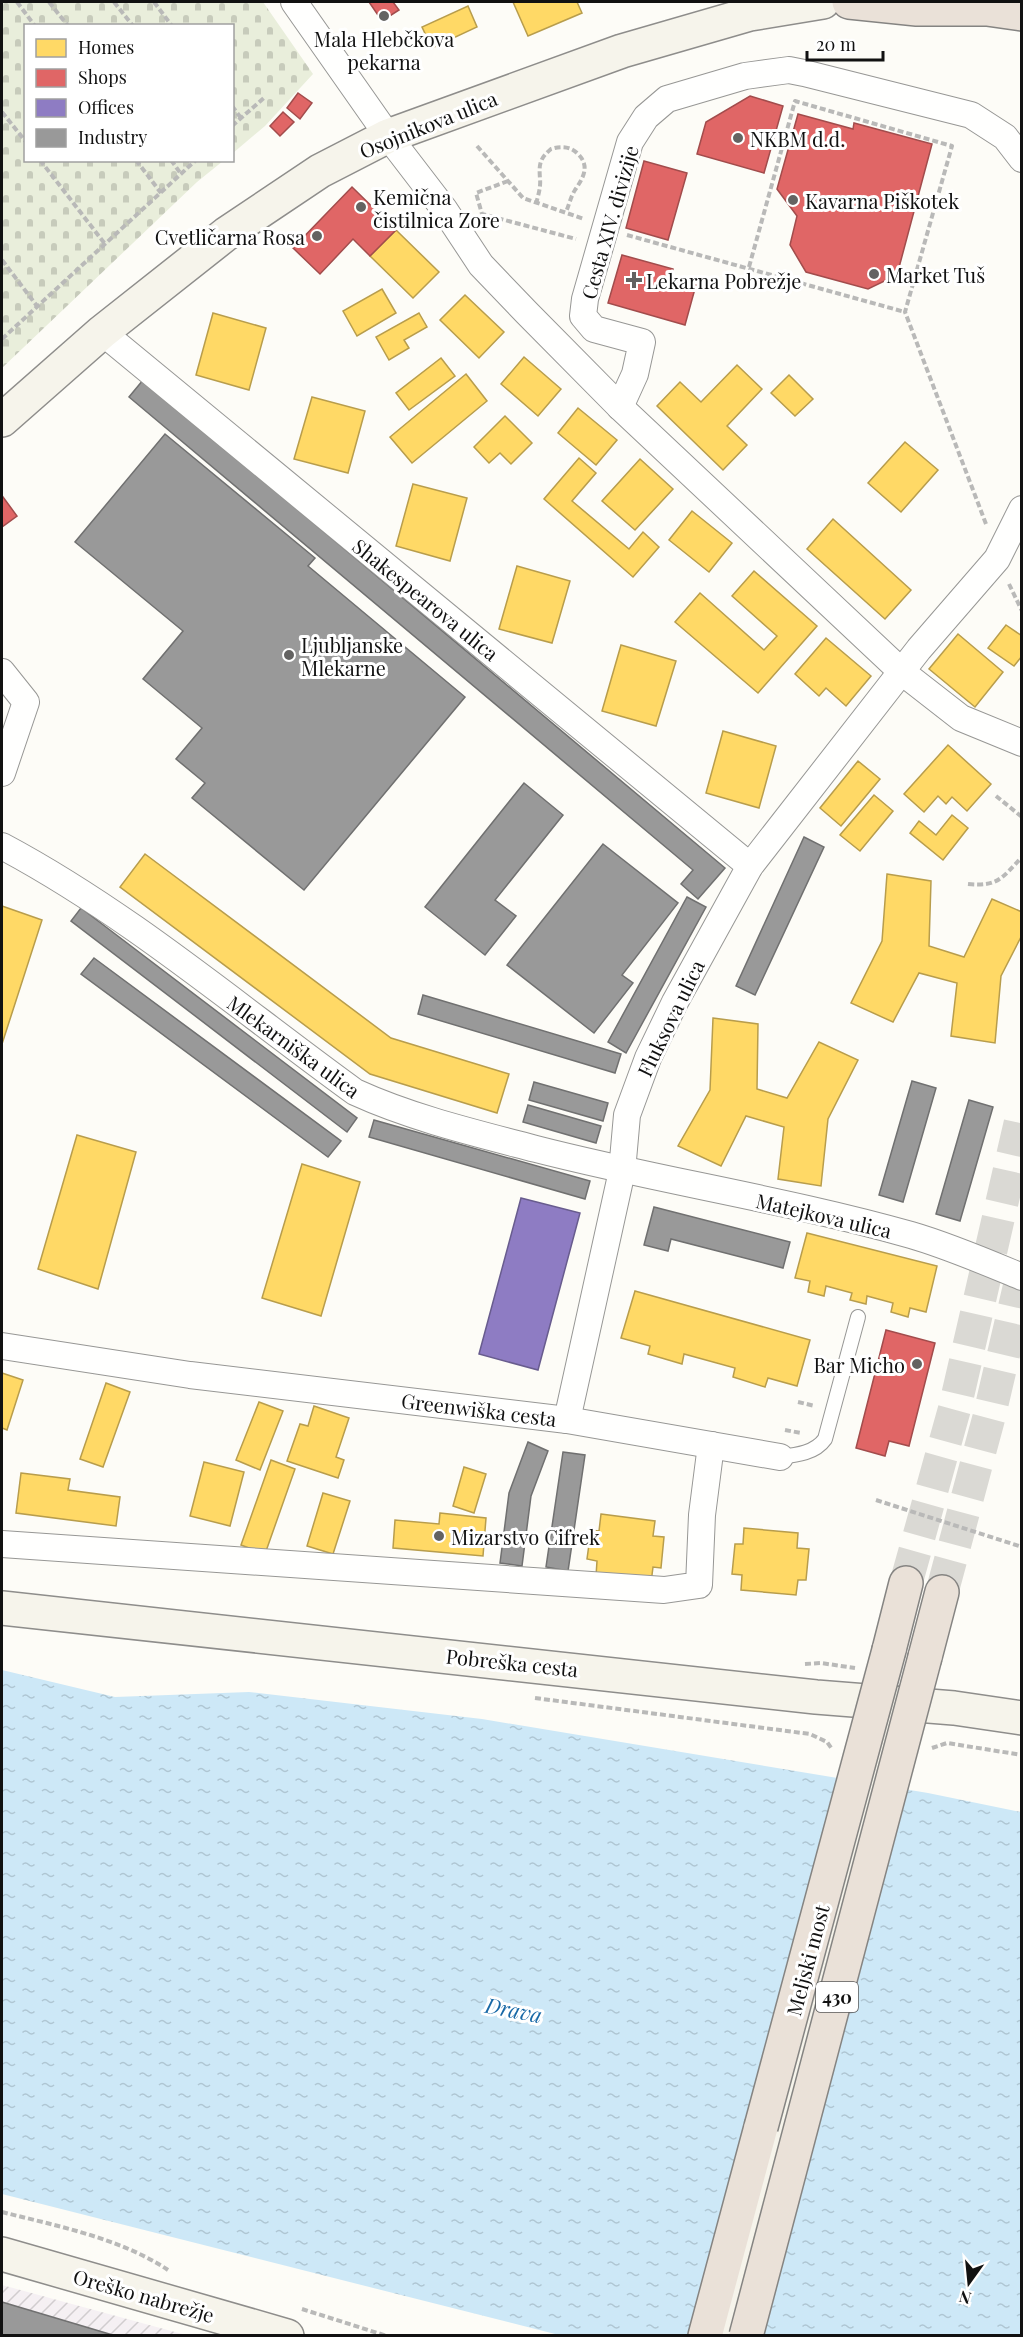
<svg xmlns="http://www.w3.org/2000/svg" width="1023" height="2337" viewBox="0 0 1023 2337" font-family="'Playfair Display',serif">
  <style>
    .industrial { fill: url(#industrial-furrows) }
    .cemetery { fill: url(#cemetery-stones) }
    .water { fill: url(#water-ripples) }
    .homes { fill: #ffd966; stroke: #b89d4c; stroke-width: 1.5 }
    .shops { fill: #e06666; stroke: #a24c4c; stroke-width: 1.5 }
    .offices { fill: #8e7cc3; stroke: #685c8e; stroke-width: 1.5 }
    .industry { fill: #999; stroke: #707070; stroke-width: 1.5 }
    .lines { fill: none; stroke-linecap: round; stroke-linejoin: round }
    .highway-tunnel { stroke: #dad9d4; stroke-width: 33; stroke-dasharray: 33 16; stroke-linecap: butt }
    .lane-casing { stroke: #979795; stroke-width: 16 }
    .street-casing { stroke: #979795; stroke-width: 28 }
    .secondary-casing { stroke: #8e8d8b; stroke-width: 36 }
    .highway-casing { stroke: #858482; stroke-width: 36 }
    .path { stroke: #b9b9b8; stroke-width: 4; stroke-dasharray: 6 3; stroke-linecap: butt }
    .lane { stroke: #fffffe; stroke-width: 14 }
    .street { stroke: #fffffe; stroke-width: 26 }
    .secondary { stroke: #f6f4eb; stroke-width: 33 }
    .highway { stroke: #eae1d8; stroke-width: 33 }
    .highway-bridge-casing { stroke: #858482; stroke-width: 36; stroke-linecap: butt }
    .highway-bridge { stroke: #eae1d8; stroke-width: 33 }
    .poi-dot { fill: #646362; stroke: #fff; stroke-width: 2 }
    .labels { text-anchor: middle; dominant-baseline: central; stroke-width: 6; stroke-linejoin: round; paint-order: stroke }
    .shield { fill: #fff; stroke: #585858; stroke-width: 1.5 }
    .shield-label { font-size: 18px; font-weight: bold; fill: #111 }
    .poi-label { font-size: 20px; fill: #111; stroke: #fff; text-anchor: start }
    .street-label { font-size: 20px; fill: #111; stroke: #fff }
    .water-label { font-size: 21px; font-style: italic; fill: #1768a6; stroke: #fff }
  </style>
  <defs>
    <pattern id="industrial-furrows" width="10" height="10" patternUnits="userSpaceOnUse" patternTransform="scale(1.5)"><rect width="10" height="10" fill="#f5f0f3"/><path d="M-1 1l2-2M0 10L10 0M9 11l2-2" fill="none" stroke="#d1cdcf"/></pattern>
    <pattern id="cemetery-stones" width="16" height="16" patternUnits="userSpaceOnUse" patternTransform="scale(1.5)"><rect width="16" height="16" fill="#e9eedb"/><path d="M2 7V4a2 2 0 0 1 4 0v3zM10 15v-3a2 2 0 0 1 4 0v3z" fill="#c7cbbb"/></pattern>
    <pattern id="water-ripples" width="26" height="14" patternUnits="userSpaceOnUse" patternTransform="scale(1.5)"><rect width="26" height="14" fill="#cde8f7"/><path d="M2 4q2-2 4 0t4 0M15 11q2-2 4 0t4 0" fill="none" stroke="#afc6d3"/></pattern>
  </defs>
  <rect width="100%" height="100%" fill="#fdfcf7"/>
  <polygon class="industrial" points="2,2285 186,2335 2,2335"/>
  <polygon class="cemetery" points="2,2 263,2 313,74 265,126 233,153 232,26 26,26 26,160 223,161 197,182 2,368"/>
  <polygon class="water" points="2,1670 115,1697 249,1692 482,1719 928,1793 1021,1812 1021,2335 559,2335 2,2194"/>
  <g class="homes">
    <polygon points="513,2 577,2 582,13 528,36"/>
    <polygon points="468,6 477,27 432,48 422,27"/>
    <polygon points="396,230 439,272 413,298 370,256"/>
    <polygon points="382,289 396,313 357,336 343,311"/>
    <polygon points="465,295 504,332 479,358 440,320"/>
    <polygon points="213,313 266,328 249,390 196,375"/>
    <polygon points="419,313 427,327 404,340 409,348 389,360 376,337"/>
    <polygon points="524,357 561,389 538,416 501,384"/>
    <polygon points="441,358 455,376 409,410 396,393"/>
    <polygon points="737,365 762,389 727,426 747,445 723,470 657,406 680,382 701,402"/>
    <polygon points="466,374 487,401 412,463 390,437"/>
    <polygon points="789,375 813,399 795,416 771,393"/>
    <polygon points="312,397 365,411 348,473 294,459"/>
    <polygon points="578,408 617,440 596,465 558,433"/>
    <polygon points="505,416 532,443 511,464 500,453 489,463 474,447"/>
    <polygon points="905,442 938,470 901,512 868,483"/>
    <polygon points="579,458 596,473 572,501 629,549 643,532 659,547 633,577 544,499"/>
    <polygon points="640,459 673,489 635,530 602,501"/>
    <polygon points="413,484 467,498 450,561 396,546"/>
    <polygon points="692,511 732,543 709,572 669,540"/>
    <polygon points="833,519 911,590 885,619 807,549"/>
    <polygon points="517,566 570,581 552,643 499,629"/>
    <polygon points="754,571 817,626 758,693 675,622 700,593 764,650 777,636 732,596"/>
    <polygon points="1006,625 1022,636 1022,656 1014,666 988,648"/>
    <polygon points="958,634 1003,672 975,707 929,669"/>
    <polygon points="826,638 871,676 846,706 826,688 819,696 795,674"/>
    <polygon points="621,645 676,661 656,726 602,711"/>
    <polygon points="723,731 776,746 759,808 706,793"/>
    <polygon points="948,745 991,784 967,811 952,797 946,804 938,796 924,812 904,794"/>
    <polygon points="858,761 880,779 841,826 820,808"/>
    <polygon points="874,795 893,811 860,851 840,835"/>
    <polygon points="952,815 968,828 943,860 910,833 919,821 936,835"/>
    <polygon points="145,854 391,1038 509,1074 497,1113 370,1074 120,887"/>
    <polygon points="887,874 931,881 929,946 964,957 992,899 1022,912 1022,935 1001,976 995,1043 951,1036 957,983 919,973 893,1022 851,1003 882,941"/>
    <polygon points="2,906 42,920 2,1044"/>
    <polygon points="713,1018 758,1024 757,1089 787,1098 819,1042 858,1060 828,1119 821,1186 778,1179 784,1127 746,1116 721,1166 678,1146 710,1090"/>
    <polygon points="77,1135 136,1152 98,1289 38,1269"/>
    <polygon points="302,1164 360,1182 321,1316 262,1298"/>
    <polygon points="807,1233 937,1266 926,1312 910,1308 908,1317 891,1312 893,1303 867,1296 866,1304 850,1300 852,1293 826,1286 824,1296 808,1292 810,1281 795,1278"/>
    <polygon points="635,1291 810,1340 797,1386 768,1378 765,1387 733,1377 735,1368 684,1354 682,1364 648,1354 650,1346 621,1338"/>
    <polygon points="2,1373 23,1380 7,1430 2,1428"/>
    <polygon points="106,1383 130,1392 103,1467 80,1459"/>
    <polygon points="259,1402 283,1411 260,1470 236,1460"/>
    <polygon points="314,1406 349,1418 336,1457 344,1460 338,1478 287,1461 300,1424 308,1426"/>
    <polygon points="271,1460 295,1469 265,1554 241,1545"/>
    <polygon points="204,1462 244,1472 230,1526 190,1516"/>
    <polygon points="464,1467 486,1474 474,1513 453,1506"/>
    <polygon points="21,1473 70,1479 68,1490 120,1497 116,1526 16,1513"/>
    <polygon points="323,1493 350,1501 333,1554 307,1546"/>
    <polygon points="440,1513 486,1518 483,1556 393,1548 395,1520 439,1524"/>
    <polygon points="601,1514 655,1521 653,1536 664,1537 661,1568 653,1567 651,1583 596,1576 597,1561 587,1559 591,1530 599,1531"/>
    <polygon points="744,1528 798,1533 797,1548 809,1549 806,1580 798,1580 796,1595 741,1590 742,1575 732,1574 735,1544 743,1544"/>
  </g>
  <g class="shops">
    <polygon points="369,2 393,2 399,10 382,21"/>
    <polygon points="298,93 312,103 300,119 287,108"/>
    <polygon points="750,96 783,106 764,173 697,154 706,122"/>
    <polygon points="283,112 294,122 280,136 270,126"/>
    <polygon points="798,114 853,129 854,123 932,144 897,275 868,289 806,272 790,245 797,216 777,189"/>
    <polygon points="644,161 687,173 668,240 626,228"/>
    <polygon points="352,187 396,230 370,256 353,239 320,274 293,248"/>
    <polygon points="622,255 673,269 671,278 696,285 685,325 608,303"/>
    <polygon points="3,497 17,516 2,527 2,498"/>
    <polygon points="886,1330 935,1343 909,1446 889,1441 885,1456 856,1448"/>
  </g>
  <polygon class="offices" points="521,1198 580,1213 538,1370 479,1354"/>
  <g class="industry">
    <polygon points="143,380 725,868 698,899 681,884 693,870 129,397"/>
    <polygon points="165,434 315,558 308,566 465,697 304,890 192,798 205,783 176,759 202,728 143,679 183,631 75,542"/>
    <polygon points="524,783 563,815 495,900 516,916 485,955 425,907"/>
    <polygon points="804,837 824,847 755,995 736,986"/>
    <polygon points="603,844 678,903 622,975 633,983 594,1033 507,965"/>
    <polygon points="687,897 706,907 626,1053 608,1042"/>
    <polygon points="81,908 357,1118 347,1132 71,921"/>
    <polygon points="94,958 341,1141 328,1157 81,974"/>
    <polygon points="423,995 621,1054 615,1073 418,1014"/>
    <polygon points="912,1081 936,1088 903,1202 879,1195"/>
    <polygon points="534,1082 608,1103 603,1121 529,1100"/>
    <polygon points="969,1100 993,1107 960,1221 936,1214"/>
    <polygon points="528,1105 601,1126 596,1143 523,1122"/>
    <polygon points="374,1120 590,1181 585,1199 369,1137"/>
    <polygon points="654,1207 790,1242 783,1268 671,1239 668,1251 644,1245"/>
    <polygon points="528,1442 548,1451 531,1496 522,1566 500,1563 509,1493"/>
    <polygon points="563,1452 585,1455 568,1571 546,1567"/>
    <polygon points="2,2302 116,2336 2,2336"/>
  </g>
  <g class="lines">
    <g class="highway-tunnel">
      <polyline points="906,1583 955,1407 1022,1115"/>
      <polyline points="942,1592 989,1417 1022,1275"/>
    </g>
    <g class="lane-casing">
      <path id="lane" d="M780 1457C797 1455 815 1453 825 1439L858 1317"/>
    </g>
    <g class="street-casing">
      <g id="street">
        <polyline points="294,2 388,136 444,209 481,265 527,313 620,407 902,672 961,718 1022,743"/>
        <polyline points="102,332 750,866"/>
        <polyline points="620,407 635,374 642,342 594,329 583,316 585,299 630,142 646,117 667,99 745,76 789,70 804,73 971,115 1005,137 1022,159"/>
        <polyline points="2,672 26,702 2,773"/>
        <path d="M2 846C128 913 239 1008 355 1092 412 1118 475 1133 536 1149 660 1181 788 1200 911 1235 949 1246 986 1262 1022 1277"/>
        <polyline points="2,1346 190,1375 567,1420 780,1457"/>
        <polyline points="567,1420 622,1171 627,1115 648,1058 675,1002 750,866 919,649 997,559 1022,509"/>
        <polyline points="2,1544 664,1590 699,1585 702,1515 711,1445"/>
      </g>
    </g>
    <g class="secondary-casing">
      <g id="secondary">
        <polyline points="2,420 102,332 226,234 320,171 388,136 622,51 750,14 823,2"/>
        <polyline points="2,1608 816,1697 954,1708 1022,1718"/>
        <polyline points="2,2254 287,2336"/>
        <polyline points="725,2336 891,1702"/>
      </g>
    </g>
    <g class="highway-casing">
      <g id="highway">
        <polyline points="849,2 917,9 987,9 1022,14"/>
        <polyline points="889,1650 906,1583"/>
        <polyline points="925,1657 942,1592"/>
        <polyline points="705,2336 761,2127"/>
      </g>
    </g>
    <g class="path">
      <polyline points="17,2 35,26"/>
      <polyline points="49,2 68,26"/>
      <polyline points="114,2 133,26"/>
      <polyline points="154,2 172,26"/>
      <polyline points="232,106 241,118"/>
      <polyline points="2,112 26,142"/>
      <polyline points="232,126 265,97"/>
      <polyline points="477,146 523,198 584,219"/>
      <polyline points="40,160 105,244"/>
      <polyline points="136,160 161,193"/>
      <polyline points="171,160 181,174"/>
      <polyline points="508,181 476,193 482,214 576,239"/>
      <path d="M536 204C538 196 541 187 540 179 539 165 539 159 551 149 560 146 570 146 577 153 591 166 583 178 575 190 571 196 569 205 566 212"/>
      <polyline points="627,235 905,312"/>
      <polyline points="2,260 37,306"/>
      <polyline points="749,267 795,101 952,146 905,312 986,524"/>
      <polyline points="2,339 196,160"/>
      <polyline points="1009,584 1022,611"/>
      <polyline points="996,796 1022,817"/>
      <path d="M968 884C998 887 1002 878 1022 857"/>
      <polyline points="798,1402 815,1406"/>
      <polyline points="785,1430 801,1433"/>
      <polyline points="876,1500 1022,1547"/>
      <polyline points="805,1664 821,1663 855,1668"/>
      <polyline points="535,1698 810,1734 827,1742 832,1749"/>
      <polyline points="932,1748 947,1743 1022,1755"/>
      <path d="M2 2212C57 2226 120 2238 168 2270"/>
      <polyline points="302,2309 387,2336"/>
    </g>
    <use href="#lane" class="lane"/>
    <use href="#street" class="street"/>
    <use href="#secondary" class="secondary"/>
    <use href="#highway" class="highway"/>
    <g class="highway-bridge-casing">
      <g id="highway-bridge">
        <polyline points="761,2127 889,1650"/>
        <polyline points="746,2336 925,1657"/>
      </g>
    </g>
    <use href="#highway-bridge" class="highway-bridge"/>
  </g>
  <g class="poi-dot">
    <circle cx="384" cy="16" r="6"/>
    <circle cx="738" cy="138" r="6"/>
    <circle cx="793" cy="200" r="6"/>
    <circle cx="361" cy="207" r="6"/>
    <circle cx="317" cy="236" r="6"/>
    <circle cx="874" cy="274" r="6"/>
    <path d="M631 271h6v6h6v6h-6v6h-6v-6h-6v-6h6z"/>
    <circle cx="289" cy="655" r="6"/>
    <circle cx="917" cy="1364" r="6"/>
    <circle cx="439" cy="1536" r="6"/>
  </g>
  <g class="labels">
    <rect class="shield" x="816" y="1982" width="42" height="30" rx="4.5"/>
    <g class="shield-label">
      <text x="837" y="1997">430</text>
    </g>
    <g class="poi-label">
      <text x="384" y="38" text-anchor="middle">Mala Hlebčkova<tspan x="384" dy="23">pekarna</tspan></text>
      <text x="750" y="138">NKBM d.d.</text>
      <text x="373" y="196">Kemična<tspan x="373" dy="23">čistilnica Zore</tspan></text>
      <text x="805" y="200">Kavarna Piškotek</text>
      <text x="305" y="236" text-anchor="end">Cvetličarna Rosa</text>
      <text x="886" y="274">Market Tuš</text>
      <text x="646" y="280">Lekarna Pobrežje</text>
      <text x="301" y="644">Ljubljanske<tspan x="301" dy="23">Mlekarne</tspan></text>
      <text x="905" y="1364" text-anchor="end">Bar Micho</text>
      <text x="451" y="1536">Mizarstvo Cifrek</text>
    </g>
    <g class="street-label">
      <text transform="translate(428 124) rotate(-22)">Osojnikova ulica</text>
      <text transform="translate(609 222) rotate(-74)">Cesta XIV. divizije</text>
      <text transform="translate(426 599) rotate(39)">Shakespearova ulica</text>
      <text transform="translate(670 1018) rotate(-64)">Fluksova ulica</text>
      <text transform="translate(294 1046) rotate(36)">Mlekarniška ulica</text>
      <text transform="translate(824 1215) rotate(13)">Matejkova ulica</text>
      <text transform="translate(479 1409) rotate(7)">Greenwiška cesta</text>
      <text transform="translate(512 1662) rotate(6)">Pobreška cesta</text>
      <text transform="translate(807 1960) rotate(-75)">Meljski most</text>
      <text transform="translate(144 2295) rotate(16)">Oreško nabrežje</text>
    </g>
    <g class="water-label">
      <text transform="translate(514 2009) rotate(11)">Drava</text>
    </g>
  </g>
  <rect width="1023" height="2337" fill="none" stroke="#111111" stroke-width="6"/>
  <rect x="24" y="24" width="210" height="138" fill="#ffffff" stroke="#a0a0a0" stroke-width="1.5"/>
  <rect x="36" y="39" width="30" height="18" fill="#ffd966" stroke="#a0a0a0" stroke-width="1.5"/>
  <text x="78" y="54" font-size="18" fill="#111111">Homes</text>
  <rect x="36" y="69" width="30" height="18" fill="#e06666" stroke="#a0a0a0" stroke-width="1.5"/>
  <text x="78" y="84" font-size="18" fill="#111111">Shops</text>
  <rect x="36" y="99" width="30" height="18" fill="#8e7cc3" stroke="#a0a0a0" stroke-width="1.5"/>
  <text x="78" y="114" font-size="18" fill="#111111">Offices</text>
  <rect x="36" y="129" width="30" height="18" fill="#999999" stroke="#a0a0a0" stroke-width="1.5"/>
  <text x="78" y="144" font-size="18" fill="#111111">Industry</text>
  <g transform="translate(969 2283) rotate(195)" stroke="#ffffff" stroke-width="4.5" paint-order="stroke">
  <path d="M0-4.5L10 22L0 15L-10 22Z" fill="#111111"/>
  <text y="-9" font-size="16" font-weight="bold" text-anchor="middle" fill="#111111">N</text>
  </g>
  <path d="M807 51v9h76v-9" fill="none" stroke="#111111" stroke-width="3"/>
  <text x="816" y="51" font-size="18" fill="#111111" stroke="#ffffff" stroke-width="4.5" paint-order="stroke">20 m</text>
</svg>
